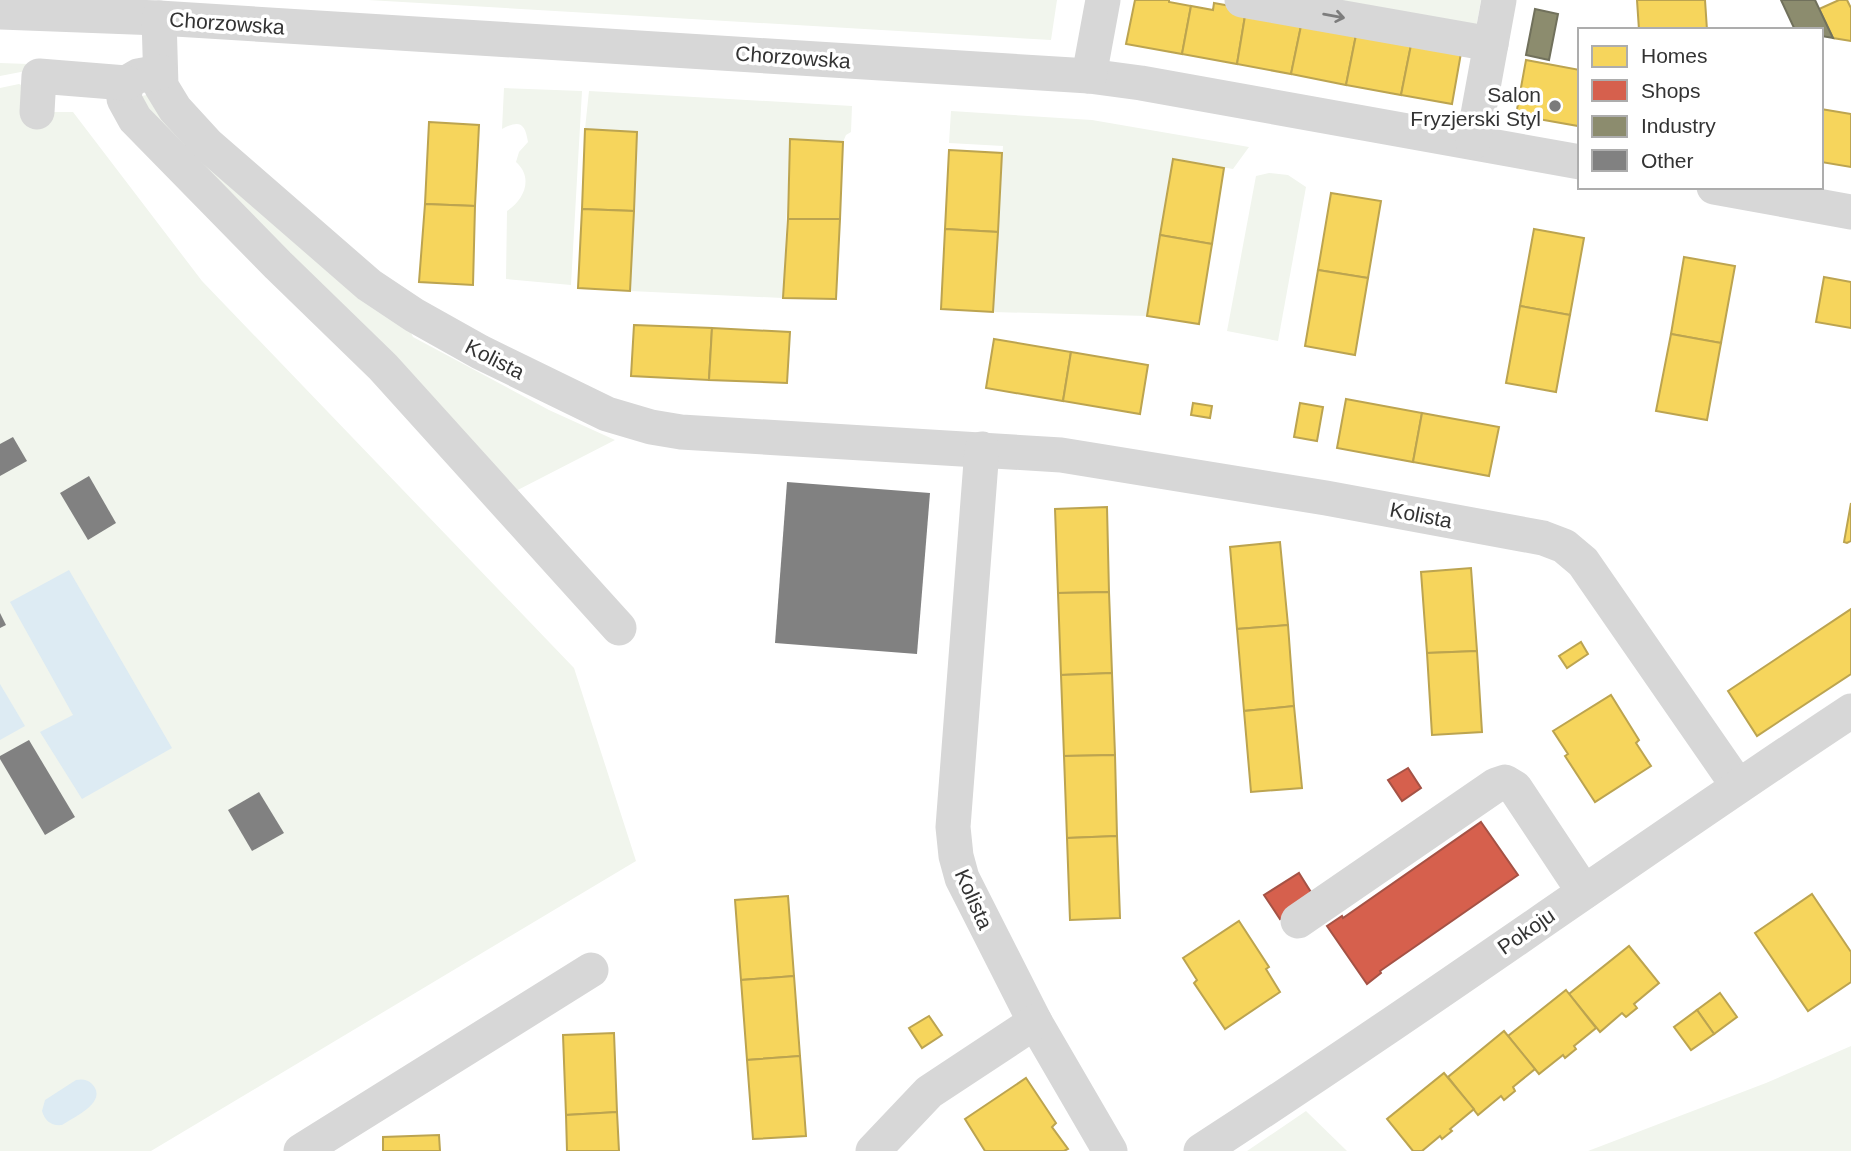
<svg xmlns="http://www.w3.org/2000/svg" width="1851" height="1151" viewBox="0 0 1851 1151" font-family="Helvetica,sans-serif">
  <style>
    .green { fill: #f1f5ed }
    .water { fill: #ddebf3 }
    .homes { fill: #f6d55c; stroke: #bca450; stroke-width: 2 }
    .shops { fill: #d6604d; stroke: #a55245; stroke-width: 2 }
    .industry { fill: #8c8c6e; stroke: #71715c; stroke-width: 2 }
    .building { fill: #818181 }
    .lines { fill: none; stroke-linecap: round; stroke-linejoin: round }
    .minor { stroke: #d7d7d7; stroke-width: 35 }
    .oneway { stroke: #7d7d7d }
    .poi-dot { fill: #7a7a7a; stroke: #fff; stroke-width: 2.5 }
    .labels { text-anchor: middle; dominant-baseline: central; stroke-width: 7; stroke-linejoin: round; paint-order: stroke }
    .street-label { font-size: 21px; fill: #333; stroke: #fff }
    .poi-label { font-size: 21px; fill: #333; stroke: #fff; text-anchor: end }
  </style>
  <rect width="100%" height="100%" fill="#fff"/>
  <g class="green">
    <polygon points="368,0 1057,0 1051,40"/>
    <polygon points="1320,0 1481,0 1476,28"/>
    <polygon points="0,63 57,65 0,76"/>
    <polygon points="19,84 26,87 31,112 73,112 202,281 574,668 636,861 151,1151 0,1151 0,88"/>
    <path d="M504 88 582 91 571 285 506 279 507 211C524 200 534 178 516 162L519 152 528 142C525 122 519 120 502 129Z"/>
    <polygon points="589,91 852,106 851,132 846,135 843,142 790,139 783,298 630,291 637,132 585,129"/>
    <polygon points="147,95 407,324 413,337 549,410 615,440 502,498 124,99"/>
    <polygon points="951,111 1092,120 1249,147 1233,169 1173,159 1147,316 993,312 1003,146 949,143"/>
    <polygon points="1269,173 1288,175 1306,187 1278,341 1227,331 1256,176"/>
    <polygon points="1851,1046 1851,1151 1588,1151 1766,1083"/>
    <polygon points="1306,1111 1347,1151 1247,1151"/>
  </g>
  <g class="water">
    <polygon points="69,570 172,748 82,799 40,732 73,715 10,602"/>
    <polygon points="0,684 25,726 0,740"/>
    <path d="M76 1080C82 1079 87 1079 92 1084 109 1102 74 1117 62 1125 51 1126 45 1121 42 1111L45 1100Z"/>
  </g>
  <g class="homes">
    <polygon points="1135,0 1169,0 1169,2 1191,6 1182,54 1126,44"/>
    <polygon points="1637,0 1705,0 1707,30 1639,30"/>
    <polygon points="1839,0 1847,0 1851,8 1851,41 1833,38 1819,9"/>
    <polygon points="1214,3 1236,7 1245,16 1237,64 1182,54 1191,6 1213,10"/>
    <polygon points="1245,16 1301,26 1291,74 1237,64"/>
    <polygon points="1301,26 1356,35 1346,85 1291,74"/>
    <polygon points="1356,35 1411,45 1401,95 1346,85"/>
    <polygon points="1411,45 1461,53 1452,104 1401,95"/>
    <polygon points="1526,60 1580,70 1578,126 1516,115"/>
    <polygon points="1821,109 1851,114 1851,167 1821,162"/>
    <polygon points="429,122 479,125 475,206 425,204"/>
    <polygon points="585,129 637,132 634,211 582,209"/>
    <polygon points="790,139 843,142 840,219 788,219"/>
    <polygon points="949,150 1002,153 998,232 945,229"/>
    <polygon points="1173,159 1224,168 1212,244 1160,235"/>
    <polygon points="1331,193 1381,201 1368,278 1318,270"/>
    <polygon points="425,204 475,206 473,285 419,282"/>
    <polygon points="582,209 634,211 630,291 578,288"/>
    <polygon points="788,219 840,219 836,299 783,298"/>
    <polygon points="945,229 998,232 993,312 941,309"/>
    <polygon points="1534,229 1584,238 1570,315 1520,306"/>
    <polygon points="1160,235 1212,244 1199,324 1147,316"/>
    <polygon points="1684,257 1735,266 1721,343 1671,334"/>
    <polygon points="1318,270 1368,278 1355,355 1305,346"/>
    <polygon points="1824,277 1851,282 1851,328 1816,322"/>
    <polygon points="1520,306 1570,315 1556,392 1506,383"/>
    <polygon points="634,325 712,328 709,380 631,376"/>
    <polygon points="712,328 790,332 787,383 709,380"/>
    <polygon points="1671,334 1721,343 1707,420 1656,411"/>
    <polygon points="994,339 1071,352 1063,401 986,388"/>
    <polygon points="1071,352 1148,365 1140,414 1063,401"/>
    <polygon points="1346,399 1422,413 1413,462 1337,448"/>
    <polygon points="1193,403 1212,406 1210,418 1191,415"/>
    <polygon points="1300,403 1323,407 1317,441 1294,437"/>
    <polygon points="1422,413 1499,427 1489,476 1413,462"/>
    <polygon points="1851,503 1851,541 1847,543 1844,542"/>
    <polygon points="1107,507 1109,592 1058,593 1055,509"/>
    <polygon points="1280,542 1288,625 1237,629 1230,547"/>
    <polygon points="1471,568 1477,651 1427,653 1421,572"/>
    <polygon points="1109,592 1112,673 1061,675 1058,593"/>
    <polygon points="1851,609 1851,674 1757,736 1728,691"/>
    <polygon points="1288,625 1294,706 1244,711 1237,629"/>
    <polygon points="1581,642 1588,654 1567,668 1559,656"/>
    <polygon points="1477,651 1482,732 1432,735 1427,653"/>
    <polygon points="1112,673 1115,755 1064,756 1061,675"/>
    <polygon points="1611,695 1639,740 1636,743 1651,766 1595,802 1565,756 1568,754 1553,731"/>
    <polygon points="1294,706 1302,788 1251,792 1244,711"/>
    <polygon points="1115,755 1117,836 1067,838 1064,756"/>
    <polygon points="1117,836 1120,918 1070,920 1067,838"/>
    <polygon points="1812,894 1851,952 1851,982 1808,1011 1755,933"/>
    <polygon points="788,896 794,976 741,980 735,900"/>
    <polygon points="1239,921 1269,967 1266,969 1280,992 1225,1029 1194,983 1197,980 1183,958"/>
    <polygon points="1629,946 1659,983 1634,1004 1637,1008 1626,1017 1622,1013 1600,1032 1569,994"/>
    <polygon points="794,976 800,1056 747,1060 741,980"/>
    <polygon points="1566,990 1596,1028 1574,1046 1576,1049 1565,1058 1563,1055 1539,1074 1508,1036"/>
    <polygon points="1720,993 1737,1017 1714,1034 1697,1010"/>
    <polygon points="1697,1010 1714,1034 1691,1050 1674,1027"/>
    <polygon points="929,1016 942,1035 922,1048 909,1028"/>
    <polygon points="1504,1031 1535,1069 1513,1087 1515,1091 1504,1100 1501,1096 1478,1115 1448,1077"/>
    <polygon points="614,1033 617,1112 566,1115 563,1035"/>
    <polygon points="800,1056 806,1136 753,1139 747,1060"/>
    <polygon points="1444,1073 1474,1109 1450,1129 1452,1131 1442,1139 1440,1136 1422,1151 1413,1151 1387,1119"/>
    <polygon points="1026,1078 1056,1123 1052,1127 1068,1149 1064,1151 985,1151 965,1119"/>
    <polygon points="617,1112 619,1151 567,1151 566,1115"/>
    <polygon points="439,1135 440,1151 383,1151 383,1137"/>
  </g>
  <g class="shops">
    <polygon points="1408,768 1421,788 1402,801 1388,780"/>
    <polygon points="1481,822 1518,875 1380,971 1381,973 1367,984 1327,926 1342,916 1343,918"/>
    <polygon points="1299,873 1314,897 1280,919 1264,895"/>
  </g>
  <g class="industry">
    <polygon points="1781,0 1815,0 1833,38 1821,36 1821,30 1795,30"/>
    <polygon points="1535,9 1558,14 1549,60 1526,55"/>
  </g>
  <g class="building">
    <polygon points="13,437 27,461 0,476 0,444"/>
    <polygon points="89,476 116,523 88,540 60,493"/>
    <polygon points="787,482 930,493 917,654 775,643"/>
    <polygon points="0,613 6,625 0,628"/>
    <polygon points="29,740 75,817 45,835 0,759 0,756"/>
    <polygon points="259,792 284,833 252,851 228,810"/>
  </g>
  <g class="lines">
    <g class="minor">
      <polyline points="1242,0 1491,44"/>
      <polyline points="0,12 159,18 1089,76 1141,83 1580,162"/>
      <polyline points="159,18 161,86 175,109 208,145 369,285 414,315 480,352 607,414 651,427 681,432 1061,455 1326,498 1543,538 1564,546 1583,562 1738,786"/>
      <polyline points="160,72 138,76 126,83 124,99 135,119 278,265 383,367 619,628"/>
      <polyline points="1089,76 1103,0"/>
      <polyline points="37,112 39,76 126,83"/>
      <polyline points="1473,142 1499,0"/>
      <polyline points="1714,187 1851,212"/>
      <polyline points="982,449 953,827 956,856 962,878 1035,1022 1110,1151"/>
      <polyline points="1298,921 1496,785 1505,782 1515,788 1584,892"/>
      <polyline points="301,1151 591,970"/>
      <polyline points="873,1151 929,1092 1035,1022"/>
      <path d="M1201 1151C1421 1009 1633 855 1851 711"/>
    </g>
  </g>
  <defs><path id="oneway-shaft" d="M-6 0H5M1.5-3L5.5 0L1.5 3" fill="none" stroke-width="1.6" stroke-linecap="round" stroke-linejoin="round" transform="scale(1.75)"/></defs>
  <use class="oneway" href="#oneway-shaft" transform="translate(1334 16) rotate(10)"/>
  <circle class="poi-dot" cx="1555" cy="106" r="7"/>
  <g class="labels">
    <g class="street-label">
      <text transform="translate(227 23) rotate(4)">Chorzowska</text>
      <text transform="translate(793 57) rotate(4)">Chorzowska</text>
      <text transform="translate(495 359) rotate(27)">Kolista</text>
      <text transform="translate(1421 515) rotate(11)">Kolista</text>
      <text transform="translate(974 899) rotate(66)">Kolista</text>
      <text transform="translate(1526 931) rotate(-35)">Pokoju</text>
    </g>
    <g class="poi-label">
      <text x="1541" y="94">Salon<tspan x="1541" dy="24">Fryzjerski Styl</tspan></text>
    </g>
  </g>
  <rect x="1578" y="28" width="245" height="161" fill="#ffffff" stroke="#adadad" stroke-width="2"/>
  <rect x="1592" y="46" width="35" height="21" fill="#f6d55c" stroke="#adadad" stroke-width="2"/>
  <text x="1641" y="63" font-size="21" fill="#333333">Homes</text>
  <rect x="1592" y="80" width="35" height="21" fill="#d6604d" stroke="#adadad" stroke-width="2"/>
  <text x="1641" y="98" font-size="21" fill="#333333">Shops</text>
  <rect x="1592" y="116" width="35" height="21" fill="#8c8c6e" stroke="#adadad" stroke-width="2"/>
  <text x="1641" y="133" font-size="21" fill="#333333">Industry</text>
  <rect x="1592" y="150" width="35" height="21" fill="#818181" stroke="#adadad" stroke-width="2"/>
  <text x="1641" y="168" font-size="21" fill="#333333">Other</text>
</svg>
